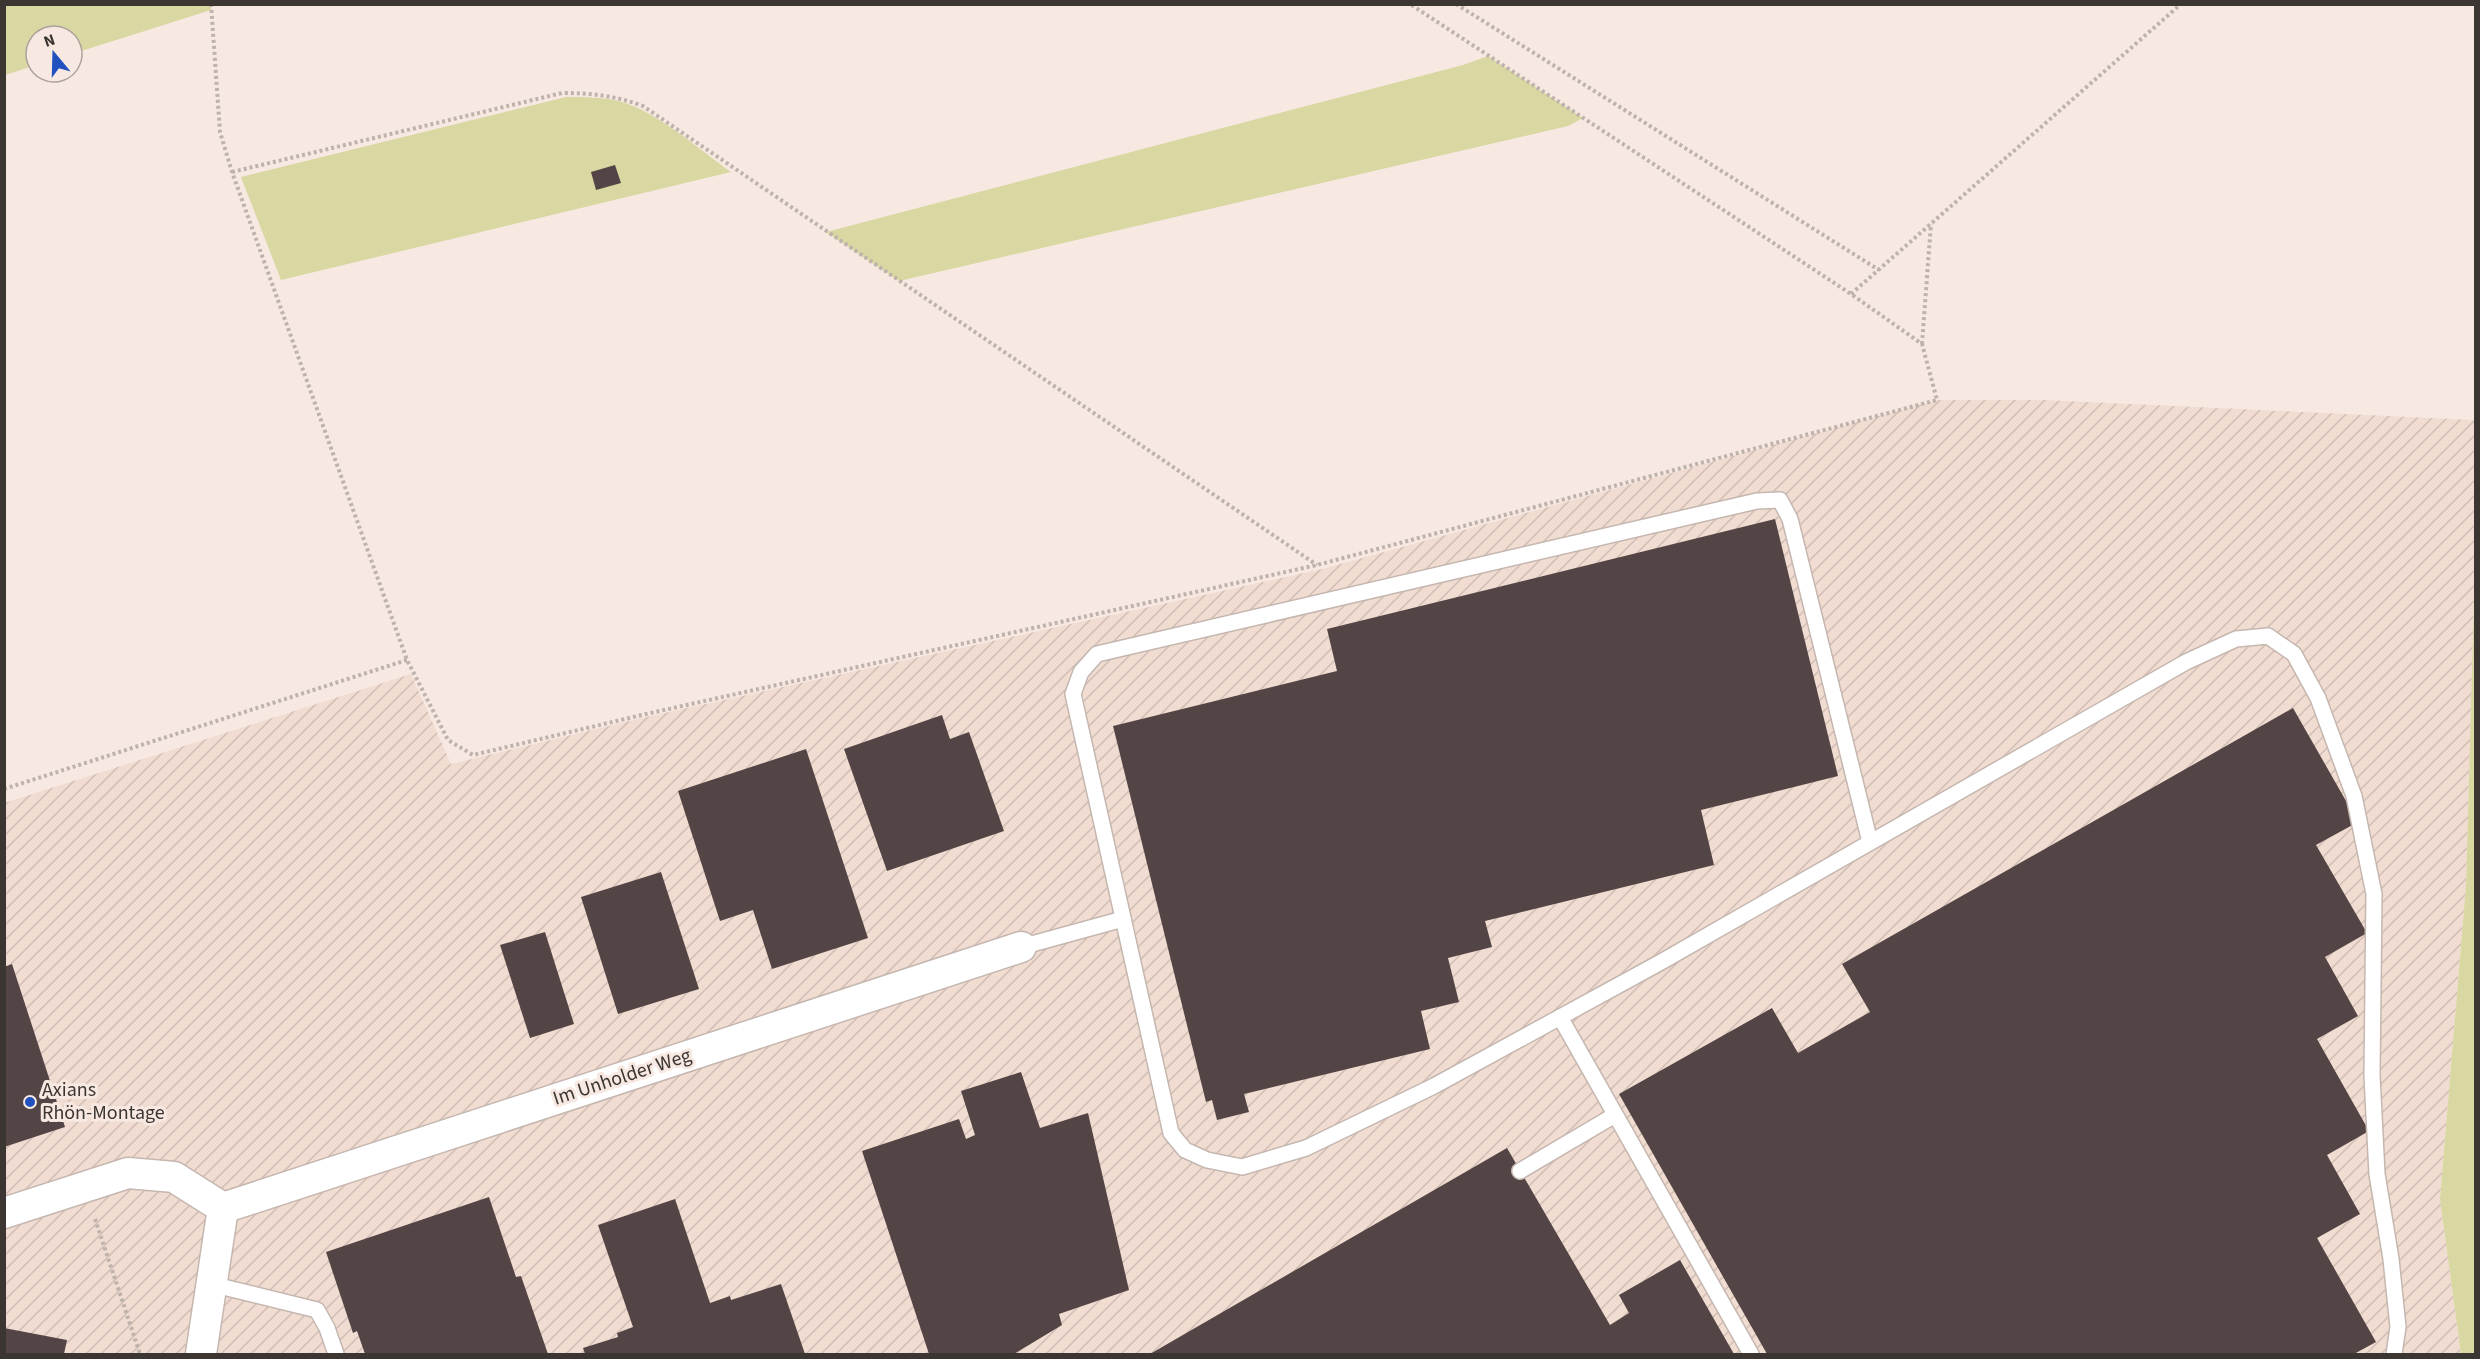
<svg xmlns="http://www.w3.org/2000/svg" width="2480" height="1359" viewBox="0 0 2480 1359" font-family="'Source Sans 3',sans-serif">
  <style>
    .industrial { fill: url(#industrial-furrows) }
    .green { fill: #d9d7a2 }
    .building { fill: #534545 }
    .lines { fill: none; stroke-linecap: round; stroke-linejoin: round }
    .service-casing { stroke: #c5b7b0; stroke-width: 18 }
    .minor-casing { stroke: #c5b7b0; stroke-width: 33 }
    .path { stroke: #bdb2ac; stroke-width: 4; stroke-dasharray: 3 3; stroke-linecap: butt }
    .service { stroke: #fff; stroke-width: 15 }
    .minor { stroke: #fff; stroke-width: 30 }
    .poi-dot { fill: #2051be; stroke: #f7e9e2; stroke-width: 2 }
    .labels { text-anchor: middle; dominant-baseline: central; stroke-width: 6; stroke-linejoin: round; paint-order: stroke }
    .street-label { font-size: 20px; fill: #3c3633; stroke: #f7e9e2 }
    .poi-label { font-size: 20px; fill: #3c3633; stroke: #f7e9e2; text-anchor: start }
  </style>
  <defs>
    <pattern id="industrial-furrows" width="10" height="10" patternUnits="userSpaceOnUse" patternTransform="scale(1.5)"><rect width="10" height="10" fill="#f1dcd1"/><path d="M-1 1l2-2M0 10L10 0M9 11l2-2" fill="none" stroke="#d0bdb4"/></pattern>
  </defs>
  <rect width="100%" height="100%" fill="#f7e9e2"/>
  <polygon class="industrial" points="1937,400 2044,400 2475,420 2475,561 2466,886 2440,1199 2461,1354 5,1354 4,803 411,674 451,764 646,717 1322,569"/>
  <g class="green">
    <polygon points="5,4 211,4 211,10 72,54 72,36 36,36 36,65 5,75"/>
    <polygon points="1488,56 1583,118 1568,126 899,281 826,232 1463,65"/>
    <path d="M566 97C585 97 604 97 622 102 657 112 700 150 731 172L281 280 241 177Z"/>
    <polygon points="2475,561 2476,1354 2461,1354 2440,1199 2466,886"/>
  </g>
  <g class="building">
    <polygon points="615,165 621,183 596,190 591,172"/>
    <polygon points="1775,519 1838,776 1701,810 1714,865 1485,921 1492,947 1448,958 1459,1002 1421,1011 1430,1049 1244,1094 1249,1112 1217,1120 1212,1100 1206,1102 1113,726 1337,671 1327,629"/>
    <polygon points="2293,708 2358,822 2316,845 2367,933 2325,957 2358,1016 2317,1039 2369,1131 2327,1155 2360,1214 2317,1238 2376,1342 2354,1354 1767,1354 1619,1094 1772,1008 1798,1053 1870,1012 1842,964"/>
    <polygon points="942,715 950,739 969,732 1004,831 887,871 844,749"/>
    <polygon points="806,749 868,938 772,969 753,910 720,921 678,791"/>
    <polygon points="661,872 699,989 618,1014 581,897"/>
    <polygon points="545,932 574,1024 530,1038 500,945"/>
    <polygon points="12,964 65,1127 4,1147 4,967"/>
    <polygon points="1021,1072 1040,1128 1088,1113 1129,1290 1059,1314 1062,1325 1014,1354 929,1354 862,1151 959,1119 966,1139 975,1135 961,1091"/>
    <polygon points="1507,1148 1610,1325 1629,1313 1619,1295 1680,1260 1734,1354 1150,1354"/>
    <polygon points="489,1197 516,1277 521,1276 548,1354 365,1354 357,1331 353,1333 326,1252"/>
    <polygon points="675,1199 710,1303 730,1296 731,1300 781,1284 805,1354 585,1354 583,1348 618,1337 617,1333 633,1327 598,1225"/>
    <polygon points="4,1328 67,1340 64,1354 4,1354"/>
  </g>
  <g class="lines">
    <g class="service-casing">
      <g id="service">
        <polyline points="1870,842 1790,519 1780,500 1757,501 1097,654 1081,672 1073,694 1171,1133 1185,1150 1207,1160 1242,1167 1306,1148 1434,1086 1661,962 2186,662 2236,639 2268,636 2294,654 2318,698 2354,796 2374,894 2372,1076 2377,1174 2391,1259 2398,1327 2394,1354"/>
        <polyline points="1021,947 1123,919"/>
        <polyline points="1560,1017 1751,1354"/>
        <polyline points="1520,1171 1615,1115"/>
        <polyline points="211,1284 317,1310 327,1328 336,1354"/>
      </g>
    </g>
    <g class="minor-casing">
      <g id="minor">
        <polyline points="223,1208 1021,947"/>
        <polyline points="4,1213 128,1173 174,1177 223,1208 201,1354"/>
      </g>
    </g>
    <g class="path">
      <polyline points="211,4 220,132 232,172 407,660 448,740 473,755 646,714 1317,565 1937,400 1922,344 1851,294 1410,4"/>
      <polyline points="1456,4 1879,270"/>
      <path d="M232 172 562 93C592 93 616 96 643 106L1317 565"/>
      <polyline points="1851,294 2181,4"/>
      <polyline points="1922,344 1931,224"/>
      <polyline points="4,789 407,660"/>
      <polyline points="95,1219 140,1354"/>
    </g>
    <use href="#service" class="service"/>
    <use href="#minor" class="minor"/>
  </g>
  <circle class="poi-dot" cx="30" cy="1102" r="6"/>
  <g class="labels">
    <g class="street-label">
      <text transform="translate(622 1077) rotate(-18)">Im Unholder Weg</text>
    </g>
    <g class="poi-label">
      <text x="42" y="1090">Axians<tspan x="42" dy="23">Rhön-Montage</tspan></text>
    </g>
  </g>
  <rect width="2480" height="1359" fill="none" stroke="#3c3633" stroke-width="12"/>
  <g transform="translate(54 54) rotate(341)"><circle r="28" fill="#f7e9e2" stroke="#aca19c" stroke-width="1.5"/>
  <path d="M0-4.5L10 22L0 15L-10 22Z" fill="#2051be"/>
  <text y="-9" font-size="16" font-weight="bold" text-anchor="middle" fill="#3c3633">N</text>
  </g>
</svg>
